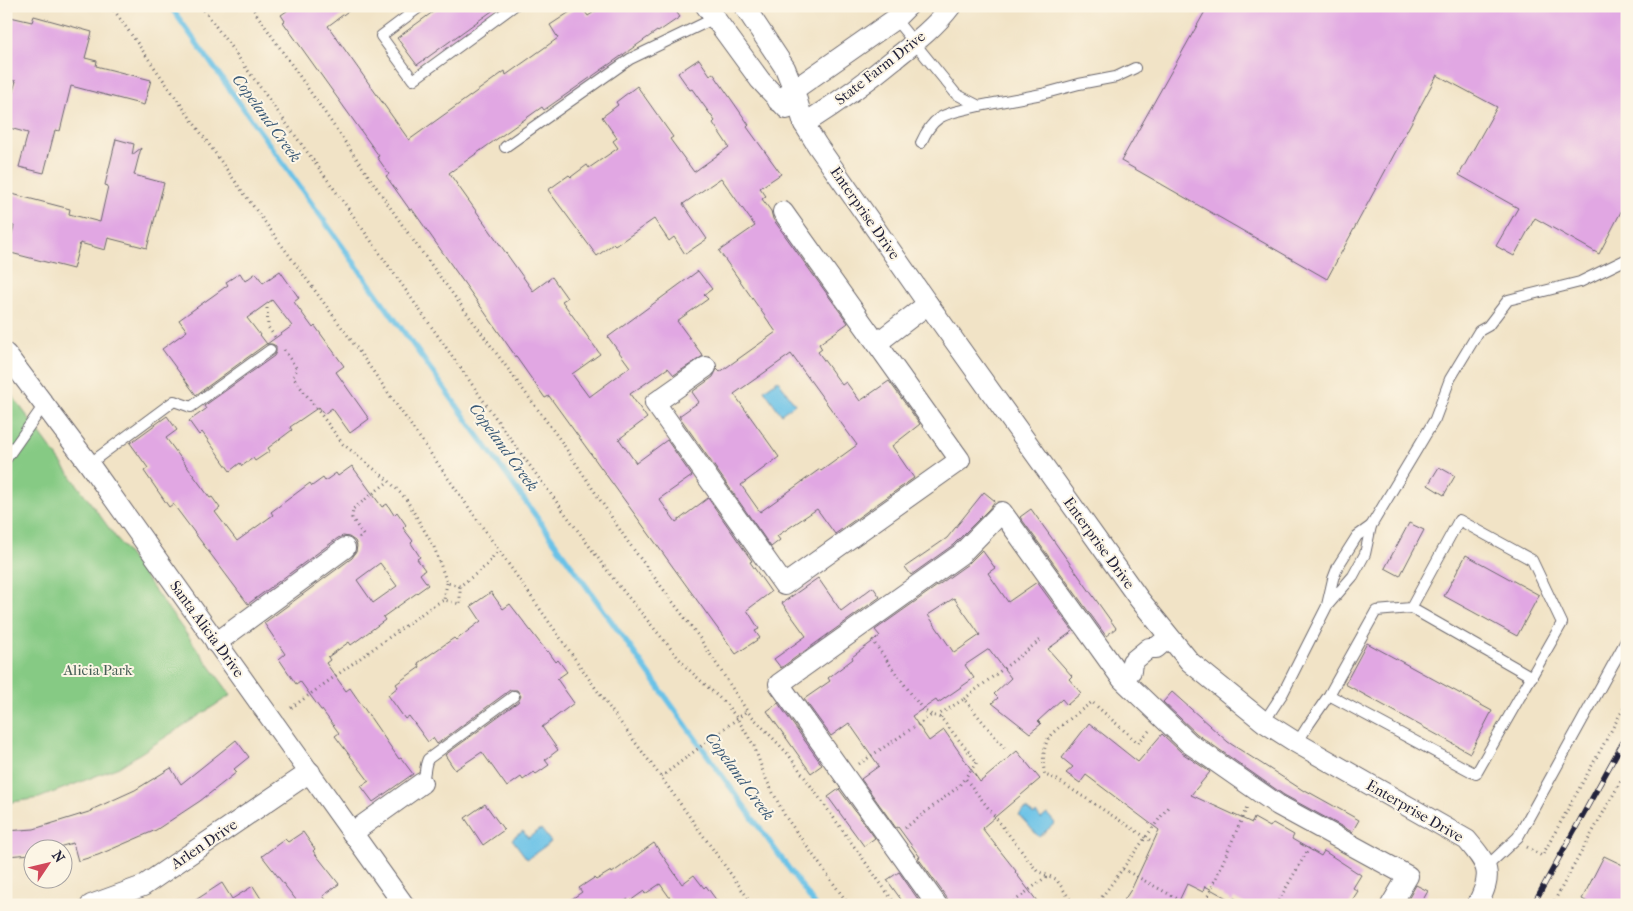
<svg xmlns="http://www.w3.org/2000/svg" width="1633" height="911" viewBox="0 0 1633 911" font-family="'IM FELL French Canon',serif">
  <style>
    .green { fill: #86ca84; stroke: #547660 }
    .water { fill: #6ac2e7; stroke: #467291 }
    .lines { fill: none; stroke-linecap: round; stroke-linejoin: round }
    .stream { stroke: #6ac2e7; stroke-width: 5.5 }
    .building { fill: #e1a7e3; fill-rule: evenodd }
    .service-casing { stroke: #6a666c; stroke-width: 12 }
    .minor-casing { stroke: #6a666c; stroke-width: 22 }
    .path { stroke: #6a666c; stroke-width: 3; stroke-dasharray: 1 4; stroke-linecap: butt }
    .service { stroke: #fff; stroke-width: 10 }
    .minor { stroke: #fff; stroke-width: 20 }
    .rail-casing { stroke: #22223b; stroke-width: 5.5 }
    .rail { stroke: #fcf5e5; stroke-width: 4; stroke-dasharray: 11; stroke-linecap: butt }
    .labels { text-anchor: middle; dominant-baseline: central; stroke-width: 4; stroke-linejoin: round; paint-order: stroke }
    .street-label { font-size: 15px; fill: #22223b; stroke: #fcf5e5 }
    .park-label { font-size: 15px; fill: #455d55; stroke: #fcf5e5 }
    .water-label { font-size: 16px; font-style: italic; fill: #3b5a77; stroke: #fcf5e5 }
  </style>
  <rect width="100%" height="100%" fill="#fcf5e5"/>
  <filter id="ink" filterUnits="userSpaceOnUse"><feTurbulence type="fractalNoise" baseFrequency=".02" numOctaves="2"/><feDisplacementMap in="SourceGraphic" scale="10" xChannelSelector="R" yChannelSelector="G"/><feConvolveMatrix kernelMatrix="1 2 1 2 8 2 1 2 1" color-interpolation-filters="sRGB"/></filter>
  <filter id="wash" filterUnits="userSpaceOnUse"><feTurbulence type="fractalNoise" baseFrequency=".0096" numOctaves="4" result="noise"/><feDisplacementMap in="SourceGraphic" scale="20" xChannelSelector="R" yChannelSelector="G"/><feGaussianBlur stdDeviation="1.12" result="paint"/><feColorMatrix in="noise" values="0 0 0 0 0 0 0 0 0 0 0 0 0 0 0 0 0 1.4 0 .05"/><feComposite in="paint" operator="in"/></filter>
  <g filter="url(#wash)">
    <rect width="100%" height="100%" fill="#f1e3c6"/>
    <polygon class="green" points="6,387 231,695 119,767 39,798 6,803"/>
    <g class="water">
      <polygon points="778,380 795,404 781,414 764,390"/>
      <polygon points="1026,809 1034,815 1036,813 1041,819 1047,814 1055,823 1039,837 1019,815"/>
      <polygon points="541,829 551,842 527,859 512,839 523,831 528,838"/>
    </g>
    <g class="lines">
      <polyline class="stream" points="170,6 815,905"/>
    </g>
    <g id="blocks">
      <g class="building">
        <polygon points="294,6 355,6 328,26 409,140 505,71 506,75 558,38 550,25 579,6 581,6 588,16 603,6 672,6 680,17 658,32 657,31 544,110 542,107 449,173 533,291 552,277 567,298 562,301 600,354 572,374 589,397 630,367 608,337 698,271 712,289 704,295 708,299 677,321 703,356 674,375 668,368 630,394 647,418 619,439 636,463 667,440 692,476 659,499 676,522 708,498 752,561 750,562 771,592 747,610 759,629 755,631 760,638 736,654 549,396 545,398 412,209 410,210 386,176 389,174 377,157 379,156 283,22 285,21 281,15"/>
        <polygon points="441,6 499,6 417,65 397,38"/>
        <polygon points="1208,6 1627,6 1627,200 1599,254 1535,218 1514,256 1496,246 1518,208 1459,175 1497,107 1437,75 1327,279 1121,161"/>
        <polygon points="6,16 32,22 34,16 92,32 85,58 97,61 96,66 151,80 144,105 71,86 60,131 55,130 44,173 19,167 28,133 6,127 6,115 16,81 6,80"/>
        <path d="M699 59 710 75 713 73 749 125 747 127 781 174 760 188 766 196 762 199 771 211 773 219 848 323 819 344 822 349 818 352 842 385 846 382 860 401 889 381 920 424 892 446 914 478 835 534 817 509 777 536 780 540 771 547 679 416 699 402 692 392 713 377 717 369 720 372 776 332 719 251 755 226 721 178 683 204 707 239 685 254 674 237 669 241 654 219 615 246 613 244 597 256 548 190 569 175 571 177 587 165 589 168 618 148 613 141 617 138 602 117 618 105 616 102 637 86 673 137 670 139 694 172 729 147 713 123 715 121 692 89 690 90 678 73ZM791 354 857 445 821 471 820 469 760 512 741 485 779 457 734 394Z"/>
        <polygon points="116,139 134,144 132,155 141,148 134,175 164,183 147,248 108,238 105,250 80,243 73,269 7,252 14,226 6,224 12,194 70,209 69,214 100,222 108,186 105,185"/>
        <path d="M280 271 299 298 294 302 313 328 315 326 344 366 336 372 369 419 350 433 332 408 324 414 319 407 290 427 292 430 268 448 270 451 255 461 253 458 242 466 240 463 230 471 202 432 199 435 189 421 206 409 204 406 274 356 276 352V346L272 344H266L196 395 162 349 187 331 179 320 228 285 226 282 240 273 245 281 256 273 263 283ZM272 300 292 326 267 344 247 318Z"/>
        <path d="M167 416 177 430 166 438 210 498 212 497 220 508 215 512 237 541 273 515 271 512 310 483 312 486 323 478 325 481 336 473 338 476 352 466 382 507 387 504 394 515 397 512 406 525 403 528 413 541 411 543 420 557 417 559 425 570 420 574 428 585 383 617 385 620 351 645 349 642 328 657 330 660 326 663 346 691 350 688 399 759 401 758 413 774 373 802 361 786 369 781 335 736 339 733 322 710H321L300 681 296 684 279 659 285 654 264 623 352 558 356 552 357 546 355 541 349 537 343 536 338 538 248 604 173 504 169 507 144 471 148 468 130 443ZM380 563 397 586 373 603 357 580Z"/>
        <polygon points="1439,467 1455,476 1444,495 1428,485"/>
        <polygon points="984,492 995,501 989,509 953,545 911,575 905,567 947,538"/>
        <polygon points="1031,509 1116,628 1106,636 1020,517"/>
        <polygon points="1409,523 1424,530 1400,576 1385,568"/>
        <path d="M982 550 995 568 988 573 1008 602 1037 582 1073 631 1048 649 1072 676 1069 679 1081 693 1067 705 1062 699 1038 721 1041 724 1030 733 992 703 998 698 994 694 1011 678 989 649 965 665 974 678 938 703 936 700 912 716 929 741 944 730 980 782 1017 751 1040 779 982 828 1016 871 1015 872 1040 905H949L947 898 918 858 920 857 898 827 896 828 861 779 879 766 849 723 831 736 804 699 830 681 828 678 853 659 852 657 880 636 875 630 968 564ZM954 598 980 635 954 653 928 615Z"/>
        <polygon points="1466,555 1539,595 1517,636 1444,596"/>
        <polygon points="818,578 841,611 873,587 880,597 781,668 774,659 806,636 782,603"/>
        <polygon points="491,592 503,609 510,604 547,652 548,651 556,662 558,660 567,672 557,679 574,703 542,727 558,750 545,760 549,765 536,774 534,772 523,780 521,777 507,787 482,752 455,770 445,755 518,702 521,696 517,690 510,690 437,744 433,738 428,742 409,716 405,719 388,695 398,687 396,684 420,667 418,663 454,638 456,640 481,621 471,606"/>
        <polygon points="1367,643 1492,711 1470,753 1345,684"/>
        <polygon points="1172,692 1228,742 1304,791 1305,790 1359,820 1352,832 1284,795 1197,734 1163,702"/>
        <polygon points="778,703 822,765 811,773 767,711"/>
        <polygon points="1089,723 1138,762 1162,734 1182,753 1210,772 1191,795 1252,823 1254,818 1270,827 1273,823 1294,835 1292,839 1321,856 1324,851 1361,875 1353,888 1358,891 1349,905 1247,905 1234,898 1232,901 1205,886 1203,892 1187,884 1177,905 1121,905 1132,888 1159,830 1086,775 1080,783 1066,773 1073,767 1062,758"/>
        <polygon points="236,740 249,757 234,769 237,772 200,801 156,830 98,855 78,861 73,843 55,848 32,848 32,854 6,856 6,831 34,829 92,811 91,810 135,790 171,768 181,784"/>
        <polygon points="839,789 875,838 864,846 828,797"/>
        <polygon points="485,804 504,830 483,845 465,818"/>
        <polygon points="303,832 315,849 313,851 339,884 323,896 330,905 300,905 262,856 285,839 288,842"/>
        <polygon points="654,843 682,884 694,875 704,888 706,886 720,905 675,905 660,884 645,894 644,891 630,901 628,899 619,905 563,905 582,892 579,888 594,878 596,880 611,871 612,873"/>
        <polygon points="1604,856 1627,867 1627,905 1593,905 1582,899"/>
        <polygon points="899,872 922,905 905,905 887,880"/>
        <polygon points="222,883 232,899 253,886 265,905 188,905"/>
        <polygon points="1416,885 1428,891 1420,905 1405,905"/>
      </g>
    </g>
  </g>
  <g filter="url(#ink)">
    <use href="#blocks" fill-opacity="0" stroke="#6a666c" stroke-width="1"/>
    <g class="lines">
      <g class="service-casing">
        <g id="service">
          <polyline points="421,6 381,36 413,80 514,6"/>
          <polyline points="895,19 956,94 979,106 1042,94 1079,84 1116,77 1135,68"/>
          <path d="M921 143C935 111 948 114 979 106"/>
          <polyline points="505,147 630,59 715,18"/>
          <polyline points="6,459 44,405"/>
          <polyline points="89,464 174,401 191,407 270,350"/>
          <polyline points="1327,605 1333,579 1338,566 1357,536 1371,526"/>
          <polyline points="1411,608 1532,677"/>
          <polyline points="1264,722 1283,693 1327,606 1353,576 1365,554 1371,526 1435,419 1450,379 1479,331 1488,326 1508,300 1580,282 1627,259"/>
          <polyline points="1297,743 1309,724 1329,695 1376,611 1411,608 1459,520 1532,560 1562,623 1476,774 1329,695"/>
          <path d="M422 783C426 775 424 767 428 759L514 696"/>
          <polyline points="1486,867 1518,837 1627,639"/>
        </g>
      </g>
      <g class="minor-casing">
        <g id="minor">
          <polyline points="706,6 760,80 787,109"/>
          <path d="M744 6 785 68 794 90 804 124 817 145 928 304 1139 599 1190 662 1264 722 1297 743 1467 840C1488 865 1494 873 1477 905"/>
          <polyline points="778,101 895,19 908,6"/>
          <path d="M804 124C837 103 868 81 898 56 917 41 936 26 951 6"/>
          <polyline points="877,343 928,304"/>
          <polyline points="6,354 89,464 404,905"/>
          <polyline points="706,367 655,403 784,585 960,460 783,212"/>
          <polyline points="216,643 345,548"/>
          <polyline points="1131,671 1132,662 1149,648 1156,648 1169,637"/>
          <polyline points="352,833 422,783"/>
          <polyline points="91,905 143,886 310,772"/>
          <polyline points="937,905 779,684 961,554 1002,512 1122,679 1189,743 1278,805 1408,876 1391,905"/>
        </g>
      </g>
      <g class="path">
        <polyline points="111,6 237,184 351,340 606,703 661,777 753,905"/>
        <polyline points="201,6 345,204 519,451 615,581 686,667 726,704 737,718 754,746 765,777 785,816 849,905"/>
        <polyline points="251,6 410,236 561,441 628,542 699,637 747,711 788,754 896,905"/>
        <polyline points="267,308 268,327 275,337"/>
        <polyline points="284,350 297,369 293,377 343,444 389,481 406,499 434,547 447,583 460,586 486,566 498,550"/>
        <polyline points="359,538 363,535 352,518 353,509 389,481"/>
        <polyline points="447,583 444,600 460,604 460,586"/>
        <polyline points="872,640 923,710 932,715"/>
        <polyline points="964,699 1043,638"/>
        <polyline points="291,708 434,605 444,600"/>
        <polyline points="941,718 940,714 964,699 1007,751"/>
        <path d="M1149 731 1138 743 1092 702C1083 709 1054 730 1049 737 1043 748 1042 763 1045 775L1056 779 1153 842"/>
        <polyline points="859,764 932,715 941,718 977,762 965,778"/>
        <polyline points="661,777 747,711"/>
        <polyline points="905,828 958,787 965,778 1037,871 1056,879 1074,905"/>
        <polyline points="1527,847 1542,856 1627,702"/>
        <polyline points="1123,869 1189,905"/>
        <polyline points="1010,905 1047,876"/>
        <polyline points="1096,905 1168,807"/>
        <polyline points="1204,905 1247,807"/>
        <polyline points="1276,905 1311,845"/>
        <polyline points="1552,905 1627,770"/>
      </g>
      <use href="#service" class="service"/>
      <use href="#minor" class="minor"/>
      <g class="rail-casing">
        <polyline id="rail" points="1533,905 1627,735"/>
      </g>
      <use href="#rail" class="rail"/>
    </g>
  </g>
  <g class="labels">
    <g class="street-label">
      <text transform="translate(880 68) rotate(-38)">State Farm Drive</text>
      <text transform="translate(865 213) rotate(55)">Enterprise Drive</text>
      <text transform="translate(1099 543) rotate(54)">Enterprise Drive</text>
      <text transform="translate(207 629) rotate(54)">Santa Alicia Drive</text>
      <text transform="translate(1415 811) rotate(30)">Enterprise Drive</text>
      <text transform="translate(204 844) rotate(-34)">Arlen Drive</text>
    </g>
    <g class="park-label">
      <text x="98" y="670">Alicia Park</text>
    </g>
    <g class="water-label">
      <text transform="translate(267 118) rotate(54)">Copeland Creek</text>
      <text transform="translate(504 447) rotate(54)">Copeland Creek</text>
      <text transform="translate(740 776) rotate(54)">Copeland Creek</text>
    </g>
  </g>
  <rect width="1633" height="911" fill="none" stroke="#fcf5e5" stroke-width="25"/>
  <g transform="translate(48 864) rotate(55)"><circle r="24" fill="#fcf5e5" stroke="#a5a1a1"/>
  <path d="M0-4L9 19L0 12L-9 19Z" fill="#d1495b"/>
  <text y="-8" font-size="14" font-weight="bold" text-anchor="middle" fill="#22223b">N</text>
  </g>
</svg>
